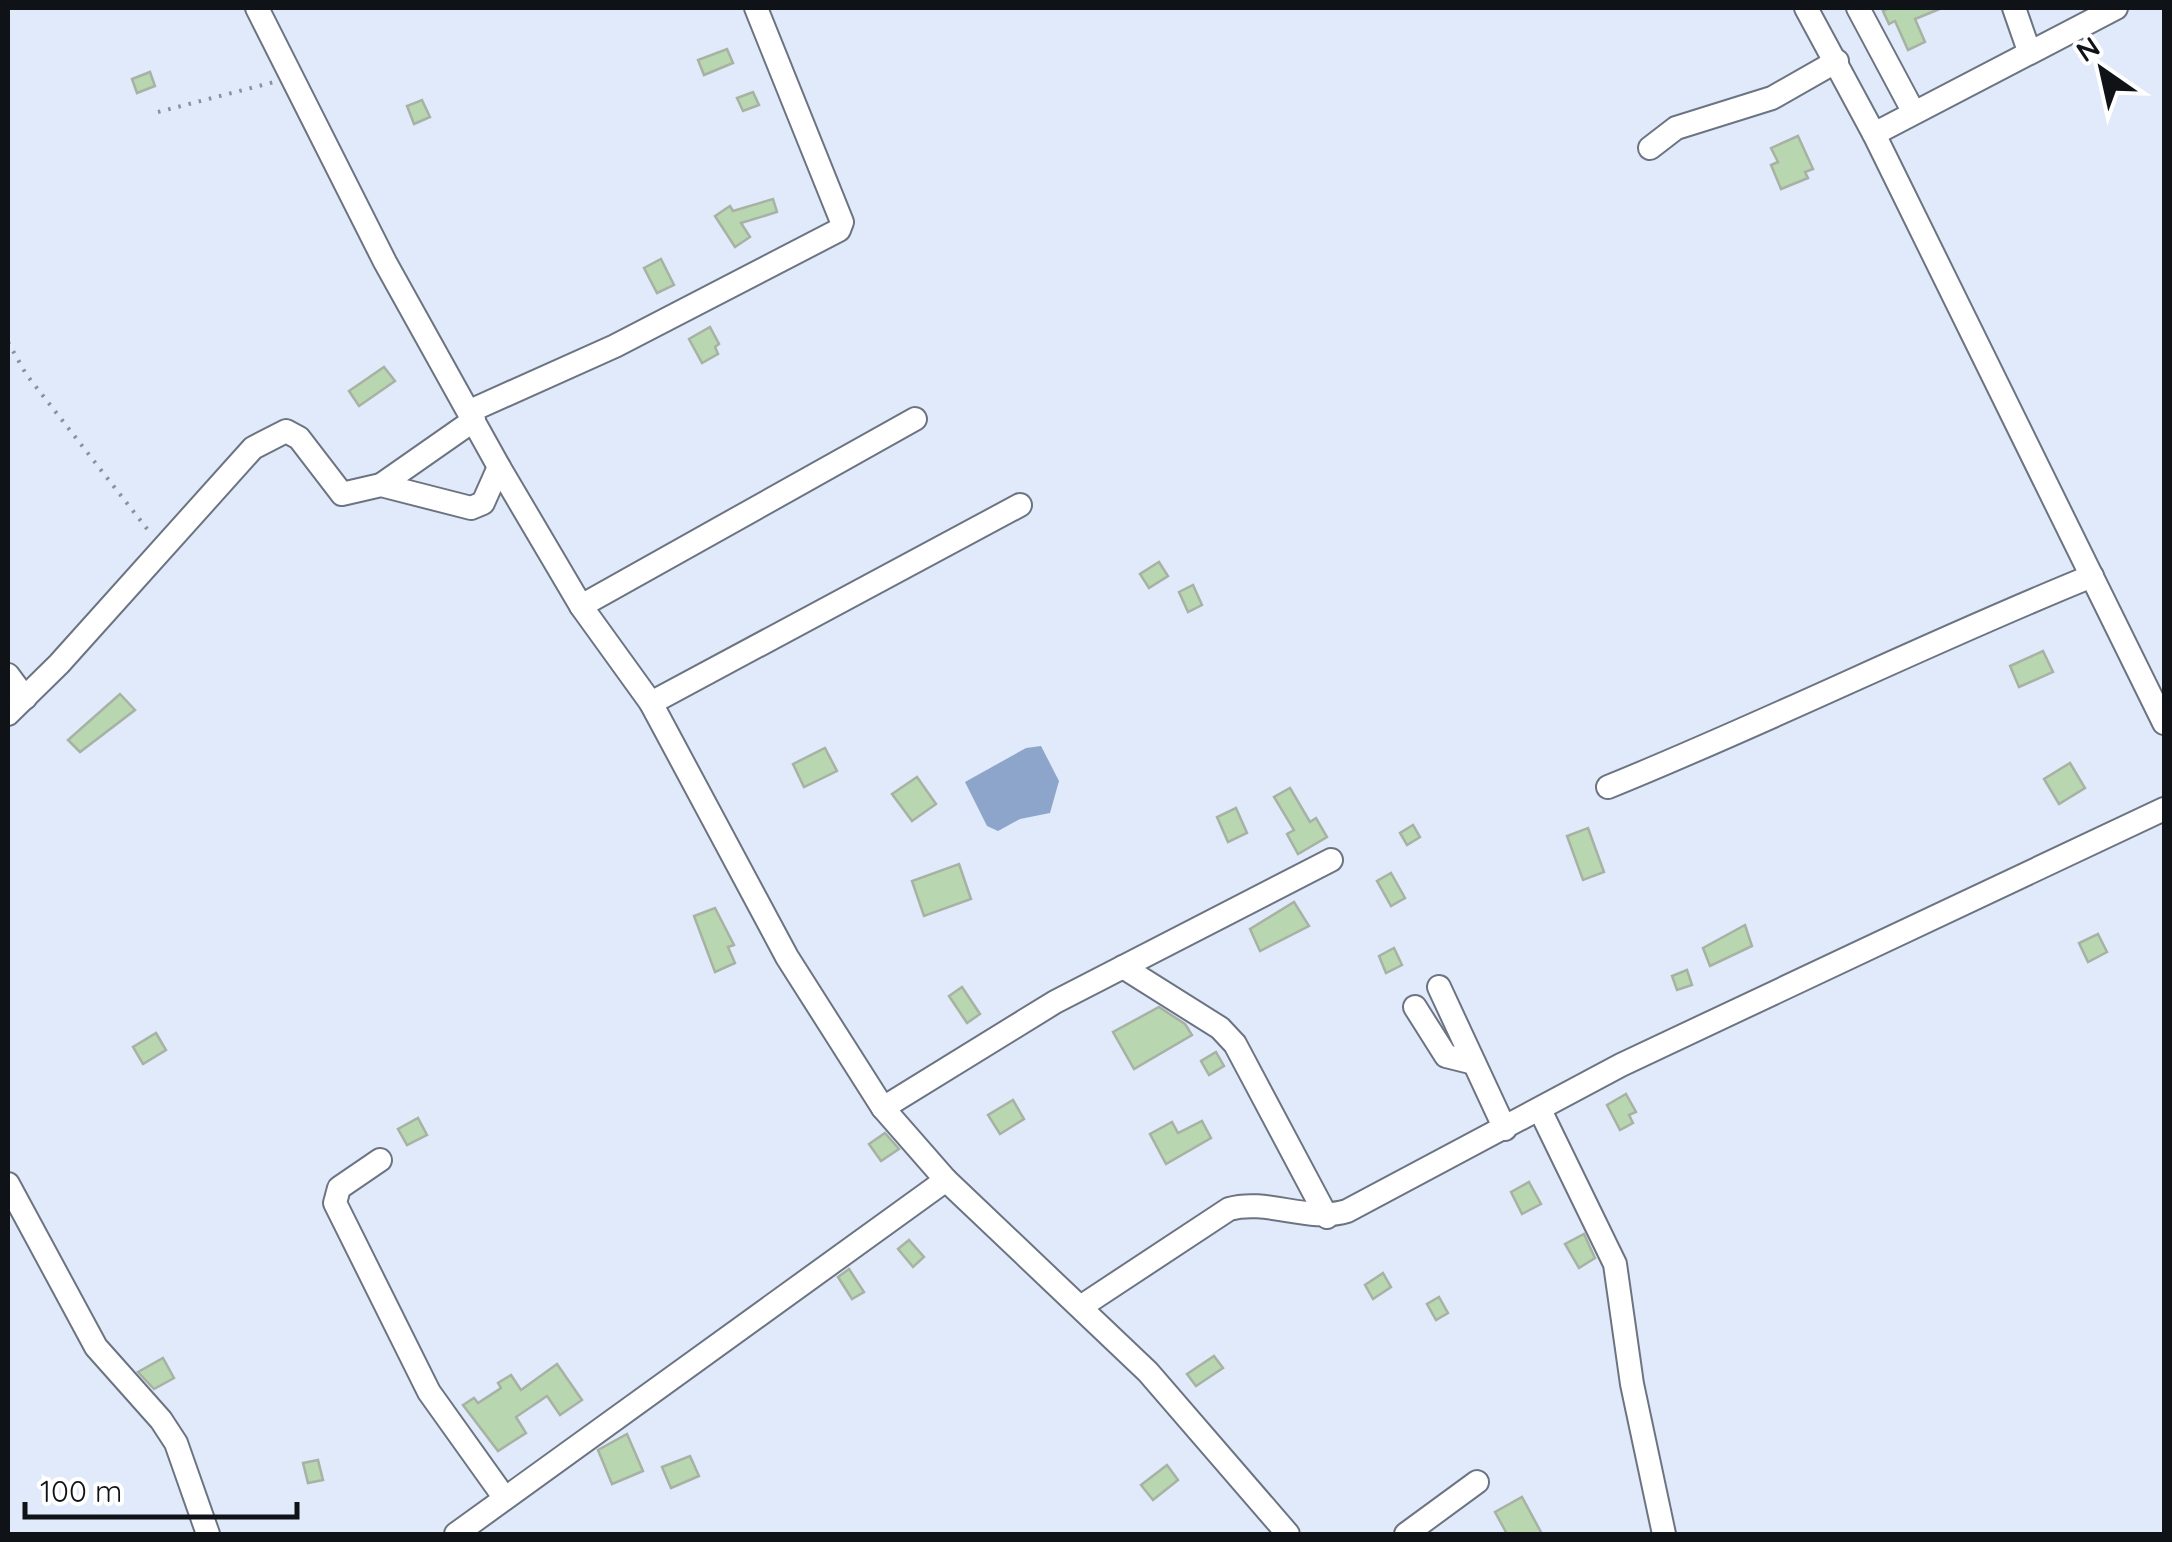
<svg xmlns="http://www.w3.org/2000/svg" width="2172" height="1542" viewBox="0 0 2172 1542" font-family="Quicksand,sans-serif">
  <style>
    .water { fill: #8da5ca }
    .building { fill: #b8d6af; stroke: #a7b2a4; stroke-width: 2.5 }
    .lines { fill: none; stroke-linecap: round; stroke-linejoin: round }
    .minor-casing { stroke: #6c7482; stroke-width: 26 }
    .path { stroke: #8a919d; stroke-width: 4; stroke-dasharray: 2.5 8; stroke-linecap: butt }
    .minor { stroke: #fff; stroke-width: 22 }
  </style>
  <rect width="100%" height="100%" fill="#e0eafa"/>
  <polygon class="water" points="1041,746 1059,781 1050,813 1020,819 998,831 987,826 965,782 1026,748"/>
  <g class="building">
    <polygon points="1889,8 1942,8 1915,19 1925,42 1908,50 1895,21 1889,24 1883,11"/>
    <polygon points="727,49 733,63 704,75 698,60"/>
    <polygon points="150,72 155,86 137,93 132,79"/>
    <polygon points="753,92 759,105 743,111 737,98"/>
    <polygon points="422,100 430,117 414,124 407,106"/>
    <polygon points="1798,136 1813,169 1805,172 1808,178 1781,189 1771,165 1778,162 1771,148"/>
    <polygon points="773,199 777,212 741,223 750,237 735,247 715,216 730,206 733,211"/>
    <polygon points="661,259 674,285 657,293 644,268"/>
    <polygon points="710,327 719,344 715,347 718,354 702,363 689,339"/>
    <polygon points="384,367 395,381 359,406 349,391"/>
    <polygon points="1159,562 1168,576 1149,588 1140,574"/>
    <polygon points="1193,585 1202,605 1188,612 1179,592"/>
    <polygon points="2043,651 2053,672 2019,687 2010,666"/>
    <polygon points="120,694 135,710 80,752 68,740"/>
    <polygon points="825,748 837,771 804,787 793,764"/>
    <polygon points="2070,763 2085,788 2059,804 2044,779"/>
    <polygon points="917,777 936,804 912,821 892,794"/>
    <polygon points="1290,788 1310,822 1316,818 1327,837 1298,854 1287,834 1294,830 1274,797"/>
    <polygon points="1236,808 1247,833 1228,842 1217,817"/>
    <polygon points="1413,825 1420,837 1407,845 1400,833"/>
    <polygon points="1588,828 1604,872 1583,880 1567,836"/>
    <polygon points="959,864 971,899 924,916 912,881"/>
    <polygon points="1391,873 1405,898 1391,906 1377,881"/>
    <polygon points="1294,902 1309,926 1260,951 1250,929"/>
    <polygon points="715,908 734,945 728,947 735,963 715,972 694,916"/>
    <polygon points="1745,925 1752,946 1710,966 1703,948"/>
    <polygon points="2098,934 2107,952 2088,962 2079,943"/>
    <polygon points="1394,948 1402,965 1386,973 1379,956"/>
    <polygon points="1687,970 1692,985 1677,990 1672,976"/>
    <polygon points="962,987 980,1014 967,1023 949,996"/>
    <polygon points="1159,1007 1185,1024 1192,1035 1134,1069 1113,1032"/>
    <polygon points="156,1033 166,1050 143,1064 133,1047"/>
    <polygon points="1216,1052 1224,1066 1209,1075 1201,1061"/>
    <polygon points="1626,1094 1636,1112 1629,1115 1633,1123 1620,1130 1607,1105"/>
    <polygon points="1013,1100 1024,1119 1000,1134 988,1115"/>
    <polygon points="418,1118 427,1135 407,1145 398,1129"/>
    <polygon points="1202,1121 1211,1138 1166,1164 1150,1134 1172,1122 1178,1133"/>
    <polygon points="885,1133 899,1149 881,1161 869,1144"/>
    <polygon points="1529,1182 1541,1204 1522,1214 1511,1192"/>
    <polygon points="1584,1234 1595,1258 1579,1268 1565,1244"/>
    <polygon points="909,1240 924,1257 913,1267 898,1249"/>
    <polygon points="849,1269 864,1292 852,1299 838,1277"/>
    <polygon points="1383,1273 1391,1287 1373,1299 1365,1285"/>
    <polygon points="1439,1297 1448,1313 1436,1320 1427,1304"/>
    <polygon points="1214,1356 1223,1368 1196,1386 1187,1374"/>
    <polygon points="163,1358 174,1378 154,1389 138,1372"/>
    <polygon points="557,1364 582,1400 560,1415 547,1396 516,1417 526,1433 498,1451 463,1405 474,1398 478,1403 501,1388 498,1383 511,1375 521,1390"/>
    <polygon points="627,1434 643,1471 612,1484 598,1450"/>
    <polygon points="690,1456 699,1476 671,1488 662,1467"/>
    <polygon points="318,1460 323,1480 308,1483 303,1463"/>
    <polygon points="1167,1465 1178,1480 1153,1500 1141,1485"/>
    <polygon points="1522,1497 1542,1534 1507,1534 1495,1512"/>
  </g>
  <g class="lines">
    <g class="minor-casing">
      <g id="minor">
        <polyline points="257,8 385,262 499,467 581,606 651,703 787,957 883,1108 946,1180 456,1534"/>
        <polyline points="1806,8 1874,134 2164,723"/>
        <polyline points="1858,8 1913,111"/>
        <polyline points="2014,8 2029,51"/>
        <polyline points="1874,134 2116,8"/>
        <polyline points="1650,148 1676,128 1772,98 1837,61"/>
        <polyline points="470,411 615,346 839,230 842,222 756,8"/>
        <polyline points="381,485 474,420"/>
        <polyline points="581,606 915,419"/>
        <polyline points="8,675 25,698"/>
        <polyline points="651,703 1020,505"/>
        <polyline points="8,714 59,664 253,448 286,431 299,438 342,494 381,485 471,508 483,503 499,467"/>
        <path d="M1608 787C1771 721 1929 642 2092 576"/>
        <polyline points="1123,967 1220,1028 1235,1044 1327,1217"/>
        <polyline points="1439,987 1505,1129"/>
        <polyline points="1415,1007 1446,1056 1474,1063"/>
        <polyline points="883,1108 1055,1002 1331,860"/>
        <polyline points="1540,1110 1615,1264 1632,1384 1664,1534"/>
        <polyline points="380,1160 339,1188 335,1203 429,1392 504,1497"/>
        <polyline points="946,1180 1148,1372 1288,1534"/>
        <polyline points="8,1184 96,1347 161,1420 176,1443 208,1534"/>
        <path d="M1082 1306 1229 1209C1267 1198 1308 1223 1347 1211L1621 1065 2164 809"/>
        <polyline points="1406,1534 1477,1482"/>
      </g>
    </g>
    <g class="path">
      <polyline points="158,112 274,82"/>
      <polyline points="8,342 26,374 151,534"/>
    </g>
    <use href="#minor" class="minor"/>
  </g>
  <rect width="2172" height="1542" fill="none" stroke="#0f1318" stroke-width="20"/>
  <g transform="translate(2102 70) rotate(326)" stroke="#ffffff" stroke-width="8" paint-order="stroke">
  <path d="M0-8L18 38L0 25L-18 38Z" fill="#0f1318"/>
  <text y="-15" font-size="28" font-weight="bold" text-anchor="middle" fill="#0f1318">N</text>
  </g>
  <path d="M25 1502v15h272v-15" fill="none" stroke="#0f1318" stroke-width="5"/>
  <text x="40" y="1502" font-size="30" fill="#0f1318" stroke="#ffffff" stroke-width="8" paint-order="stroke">100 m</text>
</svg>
